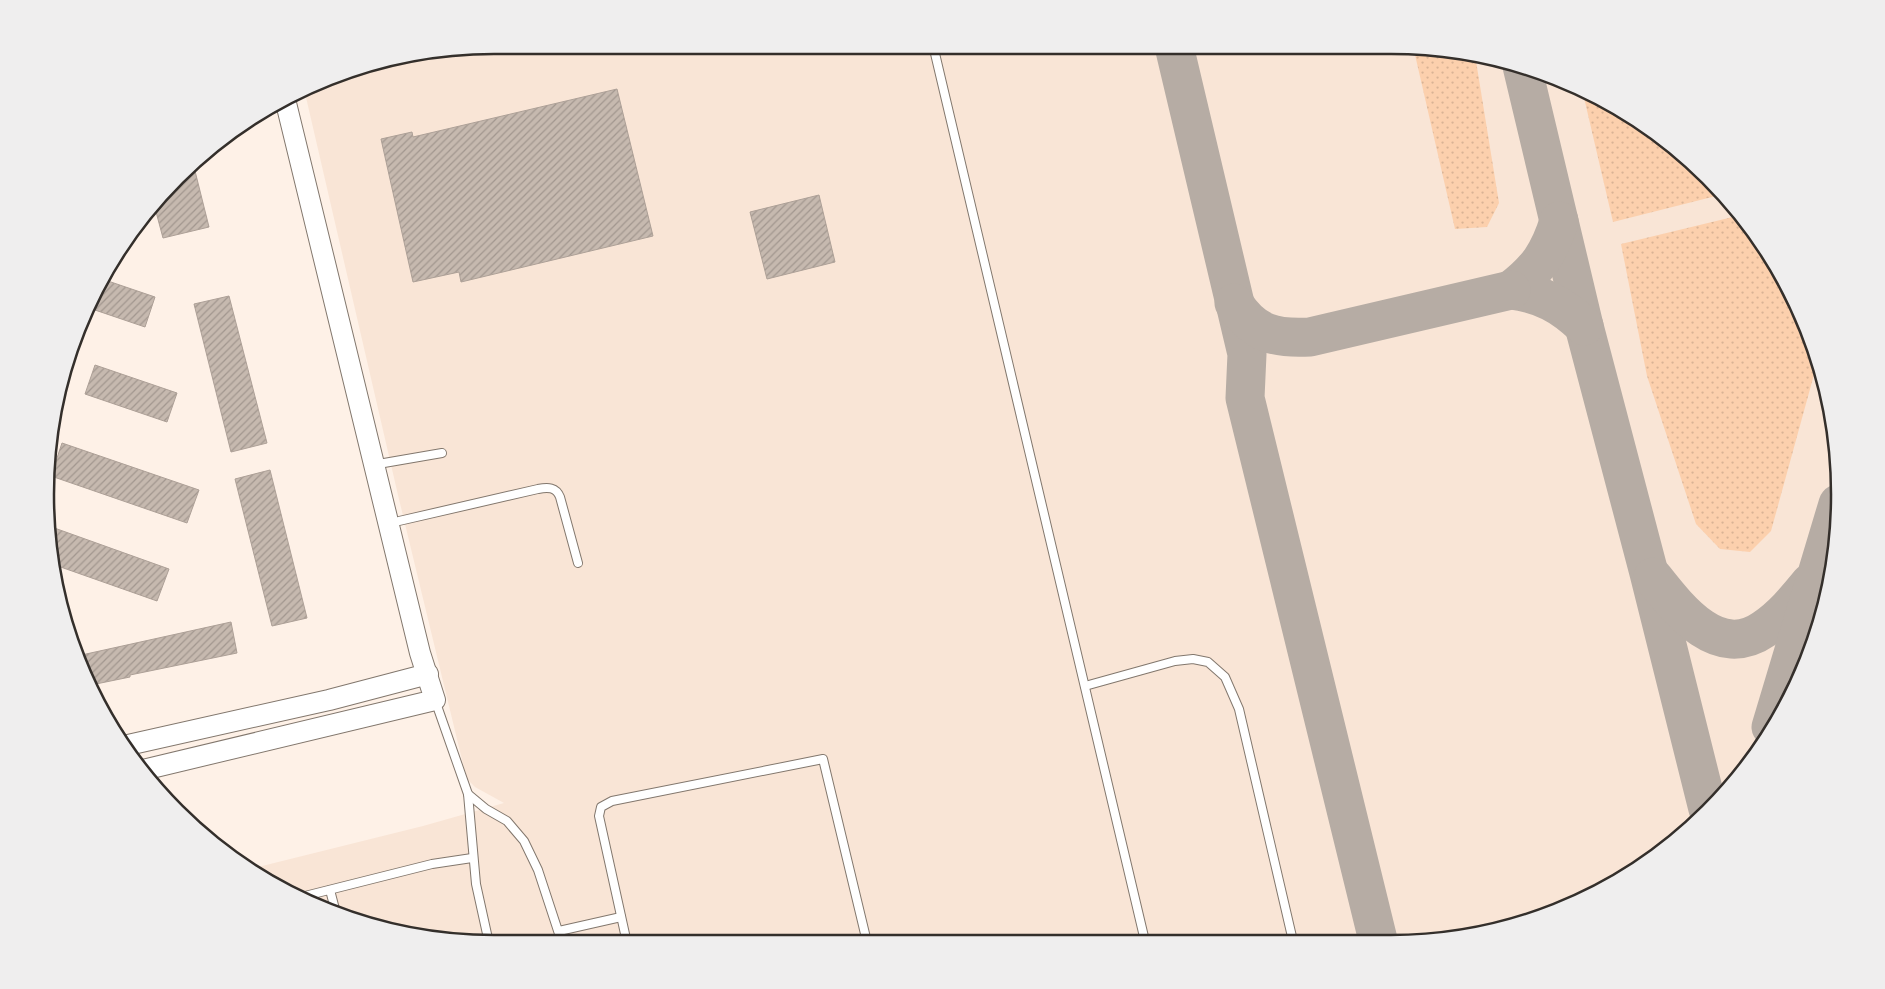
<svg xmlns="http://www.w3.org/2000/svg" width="1885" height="989" viewBox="0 0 1885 989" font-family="Roboto,sans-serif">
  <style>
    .built { fill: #f9e5d6 }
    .grass { fill: url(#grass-dots) }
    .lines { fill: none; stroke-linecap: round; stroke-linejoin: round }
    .taxiway { stroke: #b6aca4; stroke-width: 39 }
    .building { fill: url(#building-hatch); stroke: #ada097 }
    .lane-casing { stroke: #82776d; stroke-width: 10 }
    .secondary-casing { stroke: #82776d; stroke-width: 22 }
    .lane { stroke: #fff; stroke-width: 8 }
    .secondary { stroke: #fff; stroke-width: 20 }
    .rim { fill: none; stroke: #342f2b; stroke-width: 2.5 }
  </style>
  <defs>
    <pattern id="grass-dots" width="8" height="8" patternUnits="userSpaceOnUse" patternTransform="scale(1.25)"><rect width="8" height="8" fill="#fcd0ad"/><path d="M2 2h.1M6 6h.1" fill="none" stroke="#d9b395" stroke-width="1.8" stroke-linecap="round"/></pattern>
    <pattern id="building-hatch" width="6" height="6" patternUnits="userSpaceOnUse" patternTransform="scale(1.25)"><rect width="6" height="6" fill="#c6b9af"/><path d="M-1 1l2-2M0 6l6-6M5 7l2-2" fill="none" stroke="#a2978f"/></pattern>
  </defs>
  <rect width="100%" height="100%" fill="#fef1e7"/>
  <polygon class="built" points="495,45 1420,46 1507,60 1590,91 1664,138 1729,198 1780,270 1816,350 1836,436 1839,524 1825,611 1794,694 1728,791 1640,868 1562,910 1449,940 465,943 378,929 295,898 250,869 423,826 504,803 475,787 468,780 464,768 398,495 305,93 350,69"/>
  <g class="grass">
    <polygon points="1413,46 1475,55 1499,203 1487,227 1455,229"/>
    <polygon points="1582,89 1590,91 1664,138 1724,194 1613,222"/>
    <polygon points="1741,215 1780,270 1816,350 1818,360 1771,531 1750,552 1720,549 1696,524 1647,376 1621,244"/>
  </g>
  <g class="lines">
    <g class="taxiway">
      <polyline points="1174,46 1247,354 1245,398 1378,940"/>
      <polyline points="1522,66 1584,326 1649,573 1708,809"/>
      <path d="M1559 221C1549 254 1537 270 1511 290 1542 294 1562 305 1584 326"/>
      <path d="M1234 303C1254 334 1275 339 1310 337L1511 290"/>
      <path d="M1653 577C1679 610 1718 661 1764 629 1782 617 1796 600 1810 583"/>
      <polyline points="1771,727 1838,504"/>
    </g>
  </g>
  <g class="building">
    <polygon points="617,89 653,236 461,282 459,272 413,282 381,139 412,132 413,137"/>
    <polygon points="194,167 209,227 163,238 155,208"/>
    <polygon points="819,195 835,262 767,279 750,212"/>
    <polygon points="105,280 155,297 145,327 92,309"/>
    <polygon points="229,296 267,443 231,452 194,304"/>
    <polygon points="95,365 177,393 167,422 85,394"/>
    <polygon points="62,443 199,490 187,523 51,476"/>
    <polygon points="270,470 307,618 272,626 235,479"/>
    <polygon points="46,525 169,569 157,601 55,565"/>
    <polygon points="231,622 237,653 130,675 130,677 91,685 79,667 77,656"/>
  </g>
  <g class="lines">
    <g class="lane-casing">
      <g id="lane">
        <polyline points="933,45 1145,941"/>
        <polyline points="384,463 442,453"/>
        <path d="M399 521 538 489C548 487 556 487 560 497L578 563"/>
        <polyline points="1085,686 1175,661 1193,659 1208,662 1225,677 1239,709 1293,941"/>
        <polyline points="435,700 468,794 486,809 507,821 524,841 538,870 562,943"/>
        <polyline points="468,794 476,884 489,943"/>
        <polyline points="330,890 336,913"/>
        <polyline points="297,898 432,864 472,858"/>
        <polyline points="559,931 621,917"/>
        <polyline points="627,943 599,816 601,807 612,801 823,759 867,942"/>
      </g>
    </g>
    <g class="secondary-casing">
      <g id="secondary">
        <polyline points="128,745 329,700 428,674"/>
        <polyline points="143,770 435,700 420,653 286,103"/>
      </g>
    </g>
    <use href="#lane" class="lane"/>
    <use href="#secondary" class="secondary"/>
  </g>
  <path d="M0 0H1885V989H0ZM494 54H1391A440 440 0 0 1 1831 494V495A440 440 0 0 1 1391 935H494A440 440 0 0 1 54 495V494A440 440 0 0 1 494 54Z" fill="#efeeee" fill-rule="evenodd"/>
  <path class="rim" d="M494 54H1391A440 440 0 0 1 1831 494V495A440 440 0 0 1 1391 935H494A440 440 0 0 1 54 495V494A440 440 0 0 1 494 54Z"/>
</svg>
